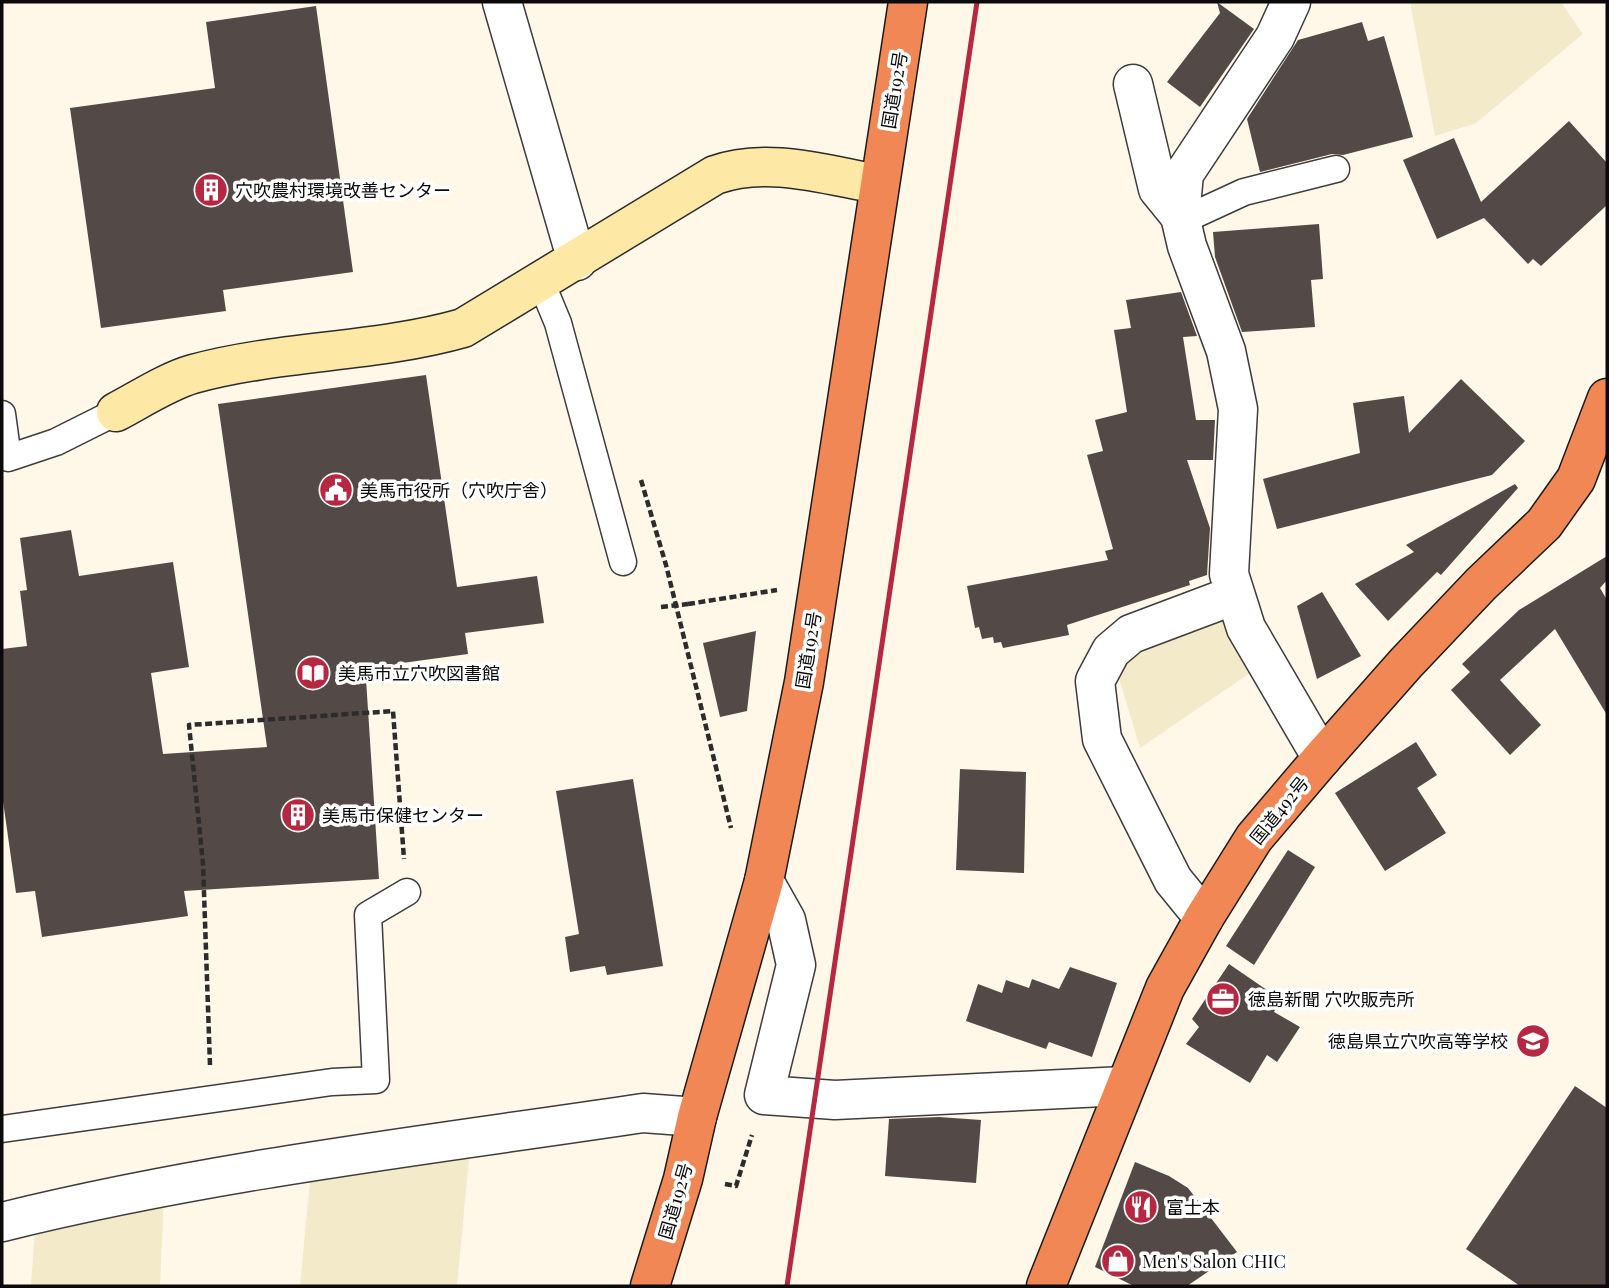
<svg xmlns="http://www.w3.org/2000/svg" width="1609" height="1288" viewBox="0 0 1609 1288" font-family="'Playfair Display','Noto Sans JP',serif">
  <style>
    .farmland { fill: #f3eaca }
    .building { fill: #534a47 }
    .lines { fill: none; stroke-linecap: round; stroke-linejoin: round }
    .lane-casing { stroke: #3d3d3d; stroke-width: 29 }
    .street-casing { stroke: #3d3d3d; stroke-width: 41 }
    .secondary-casing { stroke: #2c2c2c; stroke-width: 41 }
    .highway-casing { stroke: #1b1b1b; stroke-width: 41 }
    .path { stroke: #2c2c2c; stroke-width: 4.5; stroke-dasharray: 7 3.5; stroke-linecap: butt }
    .lane { stroke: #fff; stroke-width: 26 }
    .street { stroke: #fff; stroke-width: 38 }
    .secondary { stroke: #fde8a5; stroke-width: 38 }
    .highway { stroke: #f18754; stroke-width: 38 }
    .rail { stroke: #b62741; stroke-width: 5 }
    .path-bridge { stroke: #2c2c2c; stroke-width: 4.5; stroke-dasharray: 7 3.5; stroke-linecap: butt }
    .labels { text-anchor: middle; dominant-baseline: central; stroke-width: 7; stroke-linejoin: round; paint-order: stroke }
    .street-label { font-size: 18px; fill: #0a0a0a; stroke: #fff }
    .poi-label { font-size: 18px; fill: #0a0a0a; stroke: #fff; text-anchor: start }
  </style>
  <rect width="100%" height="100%" fill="#fff7e8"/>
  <g class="farmland">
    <polygon points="1410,2 1561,2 1583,34 1476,123 1435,136"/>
    <polygon points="1223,616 1250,673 1140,748 1119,678 1124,659 1143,644"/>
    <polygon points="469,1158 457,1286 300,1286 310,1181"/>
    <polygon points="164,1193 160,1286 31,1286 35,1227"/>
  </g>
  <g class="building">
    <polygon points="1217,2 1254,29 1200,107 1167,82 1220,13"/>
    <polygon points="316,6 353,272 223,290 226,311 101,328 70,108 215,88 206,22"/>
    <polygon points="1362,22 1368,41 1384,36 1413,137 1343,155 1332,154 1260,172 1247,119 1298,40"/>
    <polygon points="1569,121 1607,163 1607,205 1541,266 1533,259 1528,264 1484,218 1437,239 1403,160 1454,138 1481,202"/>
    <polygon points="1319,224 1323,279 1311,280 1315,327 1242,332 1215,257 1213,232"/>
    <polygon points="1181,292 1197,336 1183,337 1196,420 1215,420 1213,460 1187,460 1210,528 1207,575 1189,581 1190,585 1067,625 1069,635 1003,648 1001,642 994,643 993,637 982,639 979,627 975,628 967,586 1108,560 1105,551 1113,549 1087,455 1103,451 1095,420 1127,412 1114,330 1131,328 1126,300"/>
    <polygon points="426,375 457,587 537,576 544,623 465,633 468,654 395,664 397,675 366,679 379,879 184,891 188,916 42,937 35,891 16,893 2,794 2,649 27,646 20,591 27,590 20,538 71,530 79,576 173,562 189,667 151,673 163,754 267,747 218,404"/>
    <polygon points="1461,379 1525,441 1492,475 1277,529 1263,479 1360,453 1353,403 1404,396 1409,433"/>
    <polygon points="1515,484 1518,488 1441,575 1437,572 1388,621 1355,584 1414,552 1406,545"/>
    <polygon points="1607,556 1607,580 1600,588 1607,600 1607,715 1555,629 1500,680 1541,725 1510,755 1451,690 1470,672 1462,664 1519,610"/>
    <polygon points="1322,592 1361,656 1317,679 1297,606"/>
    <polygon points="756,631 747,711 720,717 703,643"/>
    <polygon points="1416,742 1437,775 1417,788 1446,833 1385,871 1335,793"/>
    <polygon points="960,769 1026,772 1024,873 956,870"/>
    <polygon points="633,779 663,966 607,975 605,966 570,972 565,937 579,934 556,791"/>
    <polygon points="1288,850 1315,867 1254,965 1226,946"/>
    <polygon points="1229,964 1280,999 1274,1012 1300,1027 1277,1062 1267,1055 1250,1083 1186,1044 1199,1027 1192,1019"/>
    <polygon points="1070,967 1117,983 1092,1057 1049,1042 1046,1049 966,1021 978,984 1002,993 1006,980 1029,988 1032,979 1059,989"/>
    <polygon points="1575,1086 1607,1108 1607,1286 1520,1286 1466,1249"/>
    <polygon points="939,1117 981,1120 976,1183 885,1176 889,1119"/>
    <polygon points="1135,1162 1169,1176 1188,1188 1237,1252 1187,1286 1134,1286 1095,1267"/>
  </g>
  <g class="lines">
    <g class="lane-casing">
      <g id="lane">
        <polyline points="1181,221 1244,192 1336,169"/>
        <polyline points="541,282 558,323 623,562"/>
        <polyline points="2,414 8,458 56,442 116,412"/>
        <polyline points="2,1129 332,1082 376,1080 368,915 407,892"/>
      </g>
    </g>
    <g class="street-casing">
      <g id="street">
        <polyline points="502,2 577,261"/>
        <polyline points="1291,2 1275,37 1184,174 1180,216 1187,246 1226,351 1238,409 1229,574 1246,628 1322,758"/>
        <polyline points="1133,84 1158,189 1180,216"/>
        <polyline points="764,881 786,920 796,965 764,1095 835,1100 1124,1086"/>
        <polyline points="1204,918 1173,880 1102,739 1095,681 1111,651 1131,634 1224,599 1235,596"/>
        <path d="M2 1222C212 1170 429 1145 643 1113L697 1117"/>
      </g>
    </g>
    <g class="secondary-casing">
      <path id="secondary" d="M116 412C139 400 168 381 193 374 281 350 375 353 463 328L715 175C767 156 826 175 878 184"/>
    </g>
    <g class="highway-casing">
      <g id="highway">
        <polyline points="650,1286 683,1179 697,1117 764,881 804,682 908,2"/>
        <polyline points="1046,1286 1165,988 1204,918 1254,838 1322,758 1406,663 1481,584 1544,524 1576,479 1607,398"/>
      </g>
    </g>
    <g class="path">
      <polyline points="641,480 666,565 731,828"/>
      <polyline points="688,604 777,590"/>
      <polyline points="210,1065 203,864 189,725 393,711 404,859"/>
      <polyline points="725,1184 736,1186 752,1135"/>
    </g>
    <use href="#lane" class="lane"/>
    <use href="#street" class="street"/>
    <use href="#secondary" class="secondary"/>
    <use href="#highway" class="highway"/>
    <polyline class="rail" points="787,1286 977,2"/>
    <polyline class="path-bridge" points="661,607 688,604"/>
  </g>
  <defs>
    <g id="building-disc" transform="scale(1.75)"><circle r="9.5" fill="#b62741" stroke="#fff"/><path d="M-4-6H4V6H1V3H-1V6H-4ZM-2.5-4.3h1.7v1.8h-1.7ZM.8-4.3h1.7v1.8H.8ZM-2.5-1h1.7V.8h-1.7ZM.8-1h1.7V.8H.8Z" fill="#fff"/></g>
    <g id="civic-disc" transform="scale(1.75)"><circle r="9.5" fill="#b62741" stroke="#fff"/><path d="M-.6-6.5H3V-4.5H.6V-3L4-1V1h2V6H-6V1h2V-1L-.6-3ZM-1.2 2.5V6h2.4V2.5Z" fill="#fff"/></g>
    <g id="library-disc" transform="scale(1.75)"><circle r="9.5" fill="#b62741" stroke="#fff"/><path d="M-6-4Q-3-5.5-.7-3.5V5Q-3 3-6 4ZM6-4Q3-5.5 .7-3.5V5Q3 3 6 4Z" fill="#fff"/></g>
    <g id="office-disc" transform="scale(1.75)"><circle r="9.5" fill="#b62741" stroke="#fff"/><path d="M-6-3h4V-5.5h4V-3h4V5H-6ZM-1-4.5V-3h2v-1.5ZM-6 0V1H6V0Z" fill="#fff"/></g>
    <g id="school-disc" transform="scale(1.75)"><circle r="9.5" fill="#b62741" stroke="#fff"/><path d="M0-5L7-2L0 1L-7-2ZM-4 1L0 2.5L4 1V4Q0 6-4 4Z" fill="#fff"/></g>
    <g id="restaurant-disc" transform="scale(1.75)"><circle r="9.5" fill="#b62741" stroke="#fff"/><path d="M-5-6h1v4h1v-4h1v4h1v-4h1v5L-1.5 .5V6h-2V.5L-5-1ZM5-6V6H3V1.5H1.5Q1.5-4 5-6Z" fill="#fff"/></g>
    <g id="shop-disc" transform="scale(1.75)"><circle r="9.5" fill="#b62741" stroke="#fff"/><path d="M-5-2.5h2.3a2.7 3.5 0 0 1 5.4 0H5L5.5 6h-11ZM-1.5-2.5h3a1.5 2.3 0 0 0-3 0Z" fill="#fff"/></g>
  </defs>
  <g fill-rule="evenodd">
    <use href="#building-disc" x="211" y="190"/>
    <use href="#civic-disc" x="336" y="490"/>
    <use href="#library-disc" x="313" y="673"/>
    <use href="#building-disc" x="298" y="815"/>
    <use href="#office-disc" x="1223" y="999"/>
    <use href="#school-disc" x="1533" y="1041"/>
    <use href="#restaurant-disc" x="1141" y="1207"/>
    <use href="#shop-disc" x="1118" y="1261"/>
  </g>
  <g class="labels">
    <g class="street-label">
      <text transform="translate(894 90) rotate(-81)">国道192号</text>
      <text transform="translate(808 650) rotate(-81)">国道192号</text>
      <text transform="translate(1279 810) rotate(-51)">国道492号</text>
      <text transform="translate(675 1201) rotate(-74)">国道192号</text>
    </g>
    <g class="poi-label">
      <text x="235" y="190">穴吹農村環境改善センター</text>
      <text x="360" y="490">美馬市役所（穴吹庁舎）</text>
      <text x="338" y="673">美馬市立穴吹図書館</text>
      <text x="322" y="815">美馬市保健センター</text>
      <text x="1248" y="999">徳島新聞 穴吹販売所</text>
      <text x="1508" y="1041" text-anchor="end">徳島県立穴吹高等学校</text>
      <text x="1166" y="1207">富士本</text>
      <text x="1142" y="1261">Men's Salon CHIC</text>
    </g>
  </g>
  <rect width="1609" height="1288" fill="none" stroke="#0a0a0a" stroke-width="7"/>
</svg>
